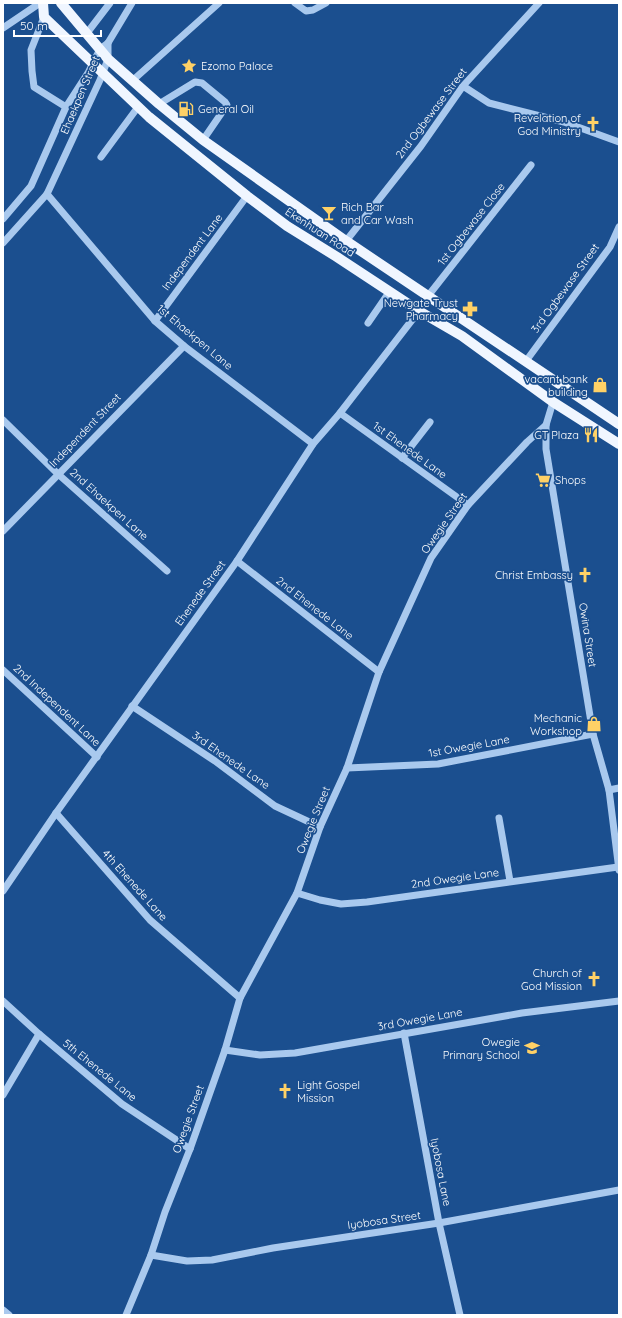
<svg xmlns="http://www.w3.org/2000/svg" width="622" height="1318" viewBox="0 0 622 1318" font-family="Quicksand,sans-serif">
  <style>
    .lines { fill: none; stroke-linecap: round; stroke-linejoin: round }
    .minor { stroke: #a9c9ee; stroke-width: 7 }
    .major { stroke: #f0f6ff; stroke-width: 10 }
    .labels { text-anchor: middle; dominant-baseline: central; stroke-width: 3.5; stroke-linejoin: round; paint-order: stroke }
    .poi-label { font-size: 11px; fill: #fff; stroke: #1b4f8f; text-anchor: end }
    .street-label { font-size: 11px; fill: #fff; stroke: #1b4f8f }
  </style>
  <rect width="100%" height="100%" fill="#1b4f8f"/>
  <g class="lines">
    <g class="minor">
      <polyline points="295,3 306,11 313,10 326,3"/>
      <polyline points="44,17 31,50 32,71 34,87 66,107"/>
      <polyline points="3,28 40,3"/>
      <polyline points="87,33 110,3"/>
      <polyline points="132,81 219,3"/>
      <polyline points="463,86 489,103 564,122 619,142"/>
      <polyline points="159,104 195,82 202,83 225,102 227,105 203,140"/>
      <polyline points="101,157 138,107"/>
      <polyline points="47,194 155,321 184,346 313,444"/>
      <polyline points="3,219 31,186 66,107 88,73 100,49 108,43 132,3"/>
      <polyline points="346,241 421,146 463,86 539,3"/>
      <polyline points="3,243 47,194 100,80 108,59 108,43"/>
      <polyline points="428,296 531,165"/>
      <polyline points="155,321 247,196"/>
      <polyline points="368,323 390,291"/>
      <polyline points="526,361 610,247 619,227"/>
      <polyline points="553,402 546,425 546,449 593,734 609,790 619,870"/>
      <polyline points="340,413 468,505"/>
      <polyline points="3,420 58,474 167,571"/>
      <polyline points="402,458 430,422"/>
      <polyline points="3,531 184,346"/>
      <polyline points="237,561 379,672"/>
      <polyline points="3,670 97,757"/>
      <polyline points="132,706 215,761 275,806 320,827"/>
      <polyline points="347,768 438,764 593,734"/>
      <polyline points="609,790 619,788"/>
      <polyline points="56,813 150,920 240,998"/>
      <polyline points="499,818 510,881"/>
      <polyline points="3,891 56,813 237,561 313,444 340,413 419,311"/>
      <polyline points="297,893 320,900 341,904 367,902 618,867"/>
      <polyline points="3,1001 39,1034 122,1104 190,1149"/>
      <polyline points="404,1033 439,1223 460,1315"/>
      <polyline points="225,1050 260,1055 295,1053 522,1013 619,1001"/>
      <polyline points="3,1095 39,1034"/>
      <polyline points="151,1255 187,1261 212,1260 273,1248 439,1223 619,1190"/>
      <polyline points="3,1310 9,1315"/>
      <polyline points="126,1315 151,1255 165,1212 190,1149 225,1050 240,998 297,893 320,827 347,768 379,672 431,558 468,505 527,442 546,425"/>
    </g>
    <g class="major">
      <polyline points="43,3 44,17 149,117 247,196 287,226 337,257 419,311 462,336 553,402 619,444"/>
      <polyline points="61,3 108,59 159,104 203,140 346,241 619,424"/>
    </g>
  </g>
  <defs>
    <g id="sight-bare" transform="scale(1.2)"><path d="M0-6L1.8-2.2L6-1.7L2.9 1.2L3.7 5.4L0 3.3L-3.7 5.4L-2.9 1.2L-6-1.7L-1.8-2.2Z" fill="#ffd166" stroke="#1b4f8f" stroke-width="2.5" paint-order="stroke"/></g>
    <g id="fuel-bare" transform="scale(1.2)"><path d="M-5.5-6h7V0h2V4h1.3V-2.5L3-4.5l.8-.8L6-3V5H2.5V1h-1V6h-7ZM-4.2-4.7v3.2H.2V-4.7Z" fill="#ffd166" stroke="#1b4f8f" stroke-width="2.5" paint-order="stroke"/></g>
    <g id="church-bare" transform="scale(1.2)"><path d="M-1.2-6h2.4v3.5h3.3v2.4h-3.3V6h-2.4V-.1h-3.3v-2.4h3.3Z" fill="#ffd166" stroke="#1b4f8f" stroke-width="2.5" paint-order="stroke"/></g>
    <g id="bar-bare" transform="scale(1.2)"><path d="M-6-5H6L.8 .8V4.5H3.5V6h-7V4.5H-.8V.8Z" fill="#ffd166" stroke="#1b4f8f" stroke-width="2.5" paint-order="stroke"/></g>
    <g id="pharmacy-bare" transform="scale(1.2)"><path d="M-2-6h4v4h4v4h-4v4h-4v-4h-4v-4h4Z" fill="#ffd166" stroke="#1b4f8f" stroke-width="2.5" paint-order="stroke"/></g>
    <g id="shop-bare" transform="scale(1.2)"><path d="M-5-2.5h2.3a2.7 3.5 0 0 1 5.4 0H5L5.5 6h-11ZM-1.5-2.5h3a1.5 2.3 0 0 0-3 0Z" fill="#ffd166" stroke="#1b4f8f" stroke-width="2.5" paint-order="stroke"/></g>
    <g id="restaurant-bare" transform="scale(1.2)"><path d="M-5-6h1v4h1v-4h1v4h1v-4h1v5L-1.5 .5V6h-2V.5L-5-1ZM5-6V6H3V1.5H1.5Q1.5-4 5-6Z" fill="#ffd166" stroke="#1b4f8f" stroke-width="2.5" paint-order="stroke"/></g>
    <g id="supermarket-bare" transform="scale(1.2)"><path d="M-6-5.5h2.5l.6 2H6L4.5 2H-2.5L-4.4-4H-6ZM-1.5 3.2a1.3 1.3 0 1 0 .1 0ZM3 3.2a1.3 1.3 0 1 0 .1 0Z" fill="#ffd166" stroke="#1b4f8f" stroke-width="2.5" paint-order="stroke"/></g>
    <g id="school-bare" transform="scale(1.2)"><path d="M0-5L7-2L0 1L-7-2ZM-4 1L0 2.5L4 1V4Q0 6-4 4Z" fill="#ffd166" stroke="#1b4f8f" stroke-width="2.5" paint-order="stroke"/></g>
  </defs>
  <g fill-rule="evenodd">
    <use href="#sight-bare" x="189" y="66"/>
    <use href="#fuel-bare" x="186" y="109"/>
    <use href="#church-bare" x="593" y="124"/>
    <use href="#bar-bare" x="329" y="213"/>
    <use href="#pharmacy-bare" x="470" y="309"/>
    <use href="#shop-bare" x="600" y="385"/>
    <use href="#restaurant-bare" x="591" y="435"/>
    <use href="#supermarket-bare" x="543" y="480"/>
    <use href="#church-bare" x="585" y="575"/>
    <use href="#shop-bare" x="594" y="724"/>
    <use href="#church-bare" x="594" y="979"/>
    <use href="#school-bare" x="532" y="1048"/>
    <use href="#church-bare" x="285" y="1091"/>
  </g>
  <g class="labels">
    <g class="poi-label">
      <text x="201" y="66" text-anchor="start">Ezomo Palace</text>
      <text x="198" y="109" text-anchor="start">General Oil</text>
      <text x="581" y="118">Revelation of<tspan x="581" dy="13">God Ministry</tspan></text>
      <text x="341" y="207" text-anchor="start">Rich Bar<tspan x="341" dy="13">and Car Wash</tspan></text>
      <text x="458" y="303">Newgate Trust<tspan x="458" dy="13">Pharmacy</tspan></text>
      <text x="588" y="379">vacant bank<tspan x="588" dy="13">building</tspan></text>
      <text x="579" y="435">GT Plaza</text>
      <text x="555" y="480" text-anchor="start">Shops</text>
      <text x="573" y="575">Christ Embassy</text>
      <text x="582" y="718">Mechanic<tspan x="582" dy="13">Workshop</tspan></text>
      <text x="582" y="973">Church of<tspan x="582" dy="13">God Mission</tspan></text>
      <text x="520" y="1042">Owegie<tspan x="520" dy="13">Primary School</tspan></text>
      <text x="297" y="1085" text-anchor="start">Light Gospel<tspan x="297" dy="13">Mission</tspan></text>
    </g>
    <g class="street-label">
      <text transform="translate(80 95) rotate(-67)">Ehaekpen Street</text>
      <text transform="translate(431 113) rotate(-53)">2nd Ogbewase Street</text>
      <text transform="translate(471 224) rotate(-52)">1st Ogbewase Close</text>
      <text transform="translate(320 232) rotate(33)">Ekenhuan Road</text>
      <text transform="translate(192 252) rotate(-53)">Independent Lane</text>
      <text transform="translate(565 288) rotate(-54)">3rd Ogbewase Street</text>
      <text transform="translate(195 337) rotate(40)">1st Ehaekpen Lane</text>
      <text transform="translate(85 430) rotate(-46)">Independent Street</text>
      <text transform="translate(410 450) rotate(36)">1st Ehenede Lane</text>
      <text transform="translate(109 504) rotate(42)">2nd Ehaekpen Lane</text>
      <text transform="translate(444 523) rotate(-55)">Owegie Street</text>
      <text transform="translate(200 593) rotate(-54)">Ehenede Street</text>
      <text transform="translate(315 608) rotate(38)">2nd Ehenede Lane</text>
      <text transform="translate(588 635) rotate(81)">Owina Street</text>
      <text transform="translate(57 705) rotate(43)">2nd Independent Lane</text>
      <text transform="translate(469 746) rotate(-10)">1st Owegie Lane</text>
      <text transform="translate(231 760) rotate(35)">3rd Ehenede Lane</text>
      <text transform="translate(313 820) rotate(-68)">Owegie Street</text>
      <text transform="translate(455 878) rotate(-8)">2nd Owegie Lane</text>
      <text transform="translate(135 885) rotate(48)">4th Ehenede Lane</text>
      <text transform="translate(420 1019) rotate(-10)">3rd Owegie Lane</text>
      <text transform="translate(100 1070) rotate(39)">5th Ehenede Lane</text>
      <text transform="translate(188 1119) rotate(-70)">Owegie Street</text>
      <text transform="translate(441 1172) rotate(79)">Iyobosa Lane</text>
      <text transform="translate(384 1220) rotate(-8)">Iyobosa Street</text>
    </g>
  </g>
  <rect width="622" height="1318" fill="none" stroke="#ffffff" stroke-width="8"/>
  <path d="M14 30v6h87v-6" fill="none" stroke="#ffffff" stroke-width="2"/>
  <text x="20" y="30" font-size="12" fill="#ffffff" stroke="#1b4f8f" stroke-width="3" paint-order="stroke">50 m</text>
</svg>
